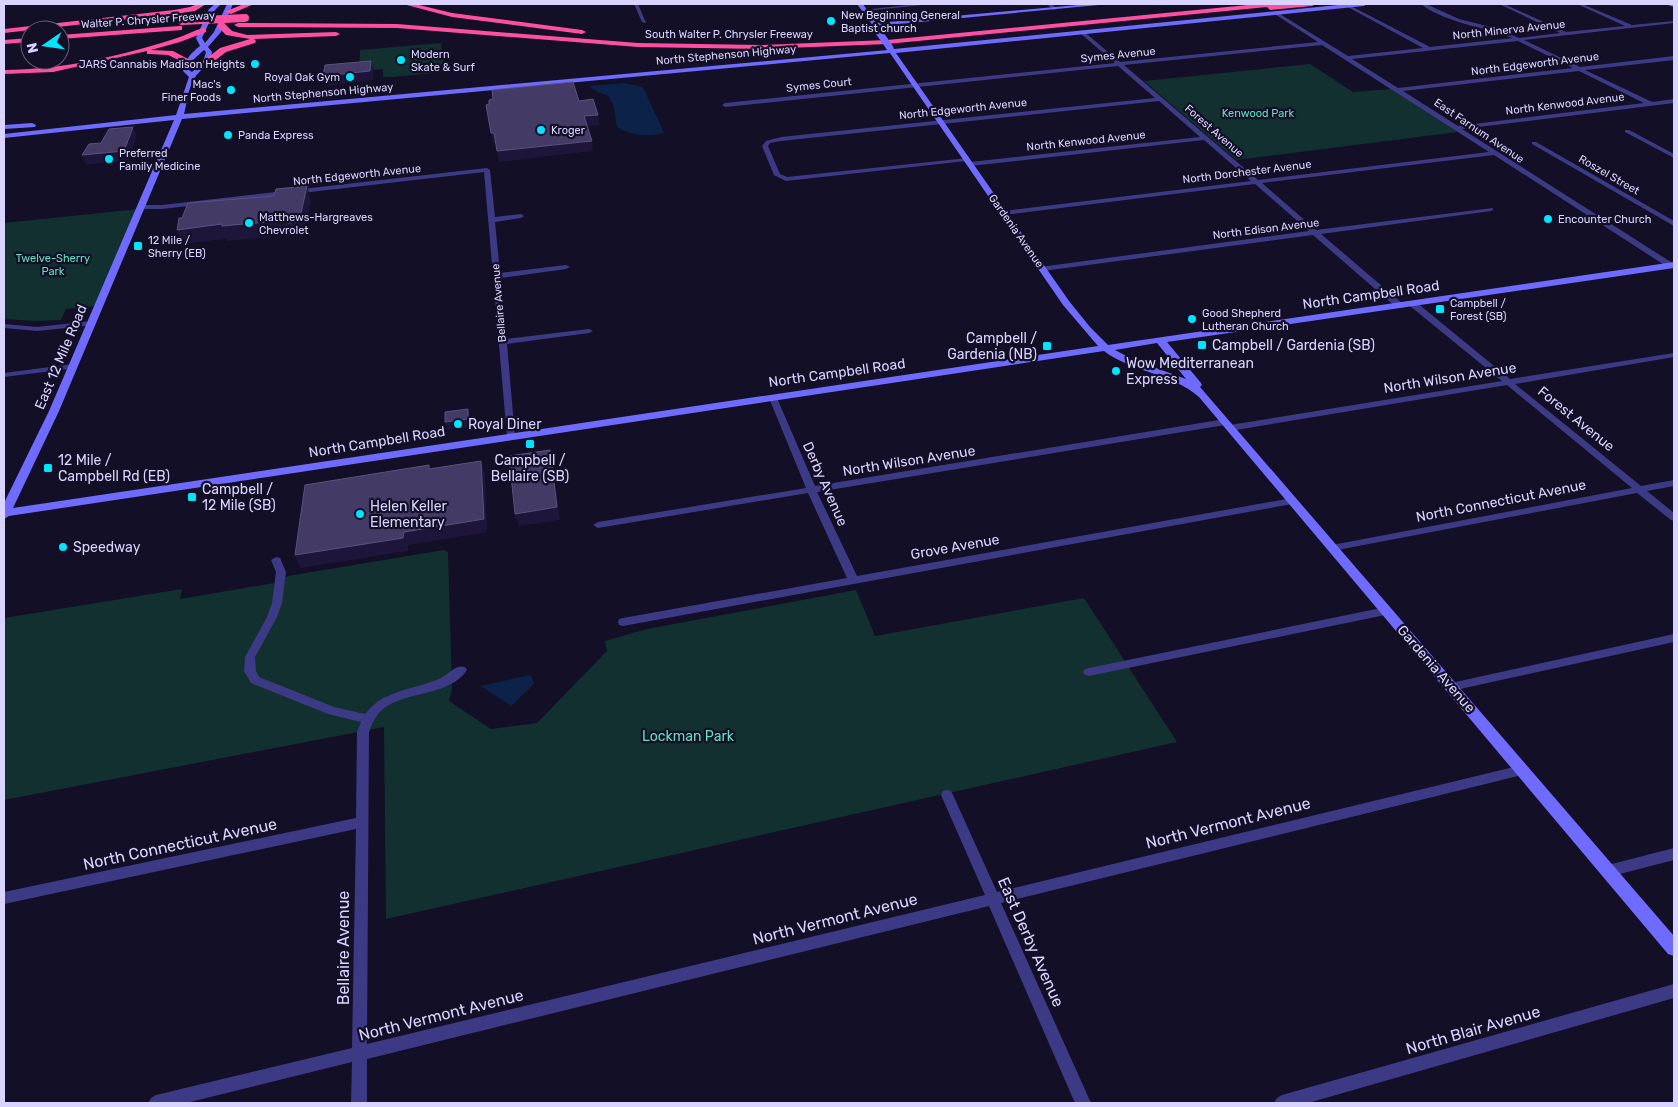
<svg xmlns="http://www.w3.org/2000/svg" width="1678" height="1107" viewBox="0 0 1678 1107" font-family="Rubik,sans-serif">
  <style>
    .green { fill: #12302f }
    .water { fill: #0c2248 }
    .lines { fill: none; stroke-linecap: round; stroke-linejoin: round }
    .street { fill: #3d3a85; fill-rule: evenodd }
    .secondary { fill: #6f6bff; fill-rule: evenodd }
    .highway { fill: #ff4fa3; fill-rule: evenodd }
    .secondary-bridge { stroke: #6f6bff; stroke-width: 7 }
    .highway-bridge { stroke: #ff4fa3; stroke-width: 8 }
    .shaded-wall { fill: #1d163a }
    .building { fill: #433a66; stroke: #5a527e }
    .poi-dot { fill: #00e5ff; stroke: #130f26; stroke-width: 2 }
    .labels { text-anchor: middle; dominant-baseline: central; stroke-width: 4.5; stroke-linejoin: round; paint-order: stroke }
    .far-poi-label { font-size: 11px; fill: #d9d4ff; stroke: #130f26; text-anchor: start }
    .far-street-label { font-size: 11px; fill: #d9d4ff; stroke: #130f26 }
    .far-park-label { font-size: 11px; fill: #5fe0c0; stroke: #130f26 }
    .street-label { font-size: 14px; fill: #d9d4ff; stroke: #130f26 }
    .poi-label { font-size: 14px; fill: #d9d4ff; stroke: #130f26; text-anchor: start }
    .park-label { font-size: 14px; fill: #5fe0c0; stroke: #130f26 }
    .near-street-label { font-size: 16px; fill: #d9d4ff; stroke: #130f26 }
  </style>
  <rect width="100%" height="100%" fill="#130f26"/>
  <g class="green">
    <polygon points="441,43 444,72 392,77 383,77 383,69 359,71 360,50"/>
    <polygon points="1310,64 1353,92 1391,89 1458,132 1236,160 1144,81"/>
    <polygon points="139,209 97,306 66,309 61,320 36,321 4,319 4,223"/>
    <polygon points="444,550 448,552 452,689 449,701 491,729 537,723 607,651 605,641 647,629 856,590 875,636 1084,598 1177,742 386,919 384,727 4,800 4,618 182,589 180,599 274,583 288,576"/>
  </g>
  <g class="water">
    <path d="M624 83 643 87 664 133C647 137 632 136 617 127 615 119 615 102 608 96 602 92 595 93 590 86Z"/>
    <polygon points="531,675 534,684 511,706 481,686"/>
  </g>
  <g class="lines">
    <g class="street">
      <polygon points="634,4 638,4 646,23 642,22"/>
      <polygon points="917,4 932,4 864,11 862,10"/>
      <polygon points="1047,4 1052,4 1057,9 1053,10"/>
      <path d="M1347 4 1430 47 1513 38C1486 28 1441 21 1421 4H1426L1459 19 1495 28 1519 38 1560 33 1499 4H1504L1566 32 1625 26 1577 4H1582L1632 25 1674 21V23L1524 40 1580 67 1674 56V60L1585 70 1652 102 1674 99V103L1462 129 1674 264V268H1669L1494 155 1262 183 1316 230 1493 208V210L1491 211 1321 234 1403 304V308H1397L1313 235 1043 271 1039 269 1040 267 1309 231 1255 184 1004 215 1001 213 1004 211 1251 181 1204 140 970 166 967 164 970 162 1200 137 1159 101 781 141 770 143 768 146 780 174 787 177 968 158 969 159 966 161 786 181 774 175 762 146 766 141 781 137 1155 98 1118 66 725 107 722 105 725 103 1115 63 1080 33 1082 30 1120 62 1318 42 1273 13 1275 11 1348 56 1423 48 1346 6ZM1518 41 1573 68 1398 88 1352 59ZM1322 45 1489 152 1258 180 1124 65ZM1579 71 1644 103 1458 126 1403 91Z"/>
      <polygon points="1625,130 1629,130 1674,154 1674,158 1625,132"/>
      <polygon points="1532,142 1536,142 1674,221 1674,226 1532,144"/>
      <polygon points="487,168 490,170 495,217 521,214 524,216 521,218 495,222 500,273 566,265 570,267 566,269 500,278 506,339 589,329 593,331 589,333 507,344 515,437 511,440 507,437 484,172 162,209 140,209 137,207 140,205 162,205"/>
      <polygon points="1410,302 1416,302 1510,379 1674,353 1674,357 1515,384 1641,486 1674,480 1674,486 1647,491 1674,513 1674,521 1671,520 1637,493 1332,551 1328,550 1327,548 1328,546 1332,545 1632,488 1507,385 1230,431 1226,428 1230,425 1502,381 1410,306"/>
      <polygon points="91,321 95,323 94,325 37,331 4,328 4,324 37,327"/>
      <polygon points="73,364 77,366 76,368 4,377 4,373"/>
      <polygon points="773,395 777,398 815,486 1225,419 1229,422 1225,425 817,492 857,576 1292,498 1297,501 1292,504 623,626 619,625 618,622 619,619 623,618 847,578 808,493 598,528 593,525 598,522 806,488 769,398"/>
      <path d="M276 557 280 558 286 572 282 603 277 617 255 657 256 671 259 677 334 707 365 714C371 707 377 701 386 697 403 688 424 686 441 678 449 674 456 664 465 667L467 670C449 697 407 690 383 709 376 715 372 723 369 732L367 1044 985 895 941 795 943 791 947 790 951 791 953 795 997 892 1522 765 1526 767 1528 770 1526 773 1522 775 1001 903 1091 1103H1075L989 906 367 1059V1103H351L352 1062 186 1103H148L151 1098 156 1095 352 1048 356 829 4 904V892L356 818 357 732 361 722 328 714 251 683 244 671 245 657 267 617 272 603 276 572 271 560Z"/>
      <polygon points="1386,607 1390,608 1391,611 1390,614 1089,676 1085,675 1083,672 1085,669 1089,668"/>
      <polygon points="1674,634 1674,642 1451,691 1447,690 1445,687 1447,684 1451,683"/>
      <polygon points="1674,848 1674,860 1608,877 1603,875 1601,871 1603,867 1608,865"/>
      <polygon points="1674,984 1674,998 1308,1103 1274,1103 1277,1098 1282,1095"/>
    </g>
    <g class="secondary">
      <path d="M215 4H221L215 10 202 38 205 43 214 32 227 4H233L221 32 208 47 212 52C210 68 201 67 194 79 188 89 187 103 184 114L888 50 887 48 890 46 894 49 1348 4H1367L1364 6 896 53 1069 301 1090 327 1108 345 1674 262V268L1167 342 1201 383 1202 385 1200 387 1674 936V956L1668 954 1199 397C1172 373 1133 373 1104 351L9 516 4 519V503L49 411 174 120 4 138V134L176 115 189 77 183 71C185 59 191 53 200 46L196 38 209 9ZM204 50 206 52 203 62 192 72 189 70 193 60ZM890 53 1063 305 1098 346 13 508 59 411 182 119ZM1157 343 1186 379 1134 360 1115 350Z"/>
      <polygon points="857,4 863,4 876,23 1089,4 1109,4 878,26 879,28 876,30"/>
      <polygon points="1667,4 1674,4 1674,7 1668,5"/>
      <polygon points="32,123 36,125 35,127 4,129 4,125"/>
    </g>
    <g class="highway">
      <polygon points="197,4 206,4 195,11 174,14 4,33 4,29 174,10 190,7"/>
      <polygon points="244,4 254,4 231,14 224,12"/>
      <polygon points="403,4 415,4 452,13 582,30 586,32 582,34 452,17"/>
      <polygon points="1258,4 1316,4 1312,6 1270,10 1267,7 887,44 761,49 638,47 397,28 238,27 234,25 238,23 397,24 638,43 761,45 887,40"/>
      <polygon points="218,23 224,23 232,31 247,35 336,32 340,34 336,36 254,39 256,41 255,43 226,52 208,66 202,66 202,62 220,48 250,39 226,35 218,27"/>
      <polygon points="179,26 182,26 182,30 60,39 60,35"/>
      <path d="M203 28H206V32L180 42 151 50 173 51 190 60 191 62 187 64 168 55 150 54H147V51L53 72 4 74V70C61 70 120 56 174 39 184 36 193 31 203 28Z"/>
      <polygon points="30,38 30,42 4,44 4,40"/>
    </g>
    <polyline class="secondary-bridge" points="876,28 890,48"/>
    <polyline class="highway-bridge" points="182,21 245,18"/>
  </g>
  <g class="shaded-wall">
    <polygon points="371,61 374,70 373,80 326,86 323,76"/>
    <polygon points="598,115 600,125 586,126 584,116"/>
    <polygon points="133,127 137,136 128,160 86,165 82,155"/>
    <polygon points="491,133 494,133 496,143 493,143"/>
    <polygon points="592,141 593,151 499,162 497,151"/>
    <polygon points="307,186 311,200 304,236 293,237 292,235 227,241 226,239 183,244 177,230"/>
    <polygon points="468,409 470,417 470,427 447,430 445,422"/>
    <polygon points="550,450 553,463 560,520 519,526 515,514"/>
    <polygon points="481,461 485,474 487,532 408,545 408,551 300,568 295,555 404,532"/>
  </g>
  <g class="building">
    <polygon points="371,61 370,71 323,76 325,65"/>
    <polygon points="573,82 579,101 593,99 598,115 584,116 592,141 497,151 494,133 491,133 486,105 489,104 489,100 493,99 492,90"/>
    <polygon points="133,127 124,151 82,155 89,144 101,143 109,129"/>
    <polygon points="307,186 299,222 288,223 289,220 222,226 222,224 177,230 179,218 182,218 188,203 274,196 276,189"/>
    <polygon points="468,409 468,419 445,422 445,412"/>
    <polygon points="550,450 557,507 515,514 509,456"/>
    <polygon points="481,461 484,519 404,532 403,538 295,555 305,485 429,465 429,469"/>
  </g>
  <g class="poi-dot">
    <circle cx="831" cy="21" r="5"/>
    <circle cx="401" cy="60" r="5"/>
    <circle cx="255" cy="64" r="5"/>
    <circle cx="350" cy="77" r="5"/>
    <circle cx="231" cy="90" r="5"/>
    <circle cx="541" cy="130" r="5"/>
    <circle cx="228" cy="135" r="5"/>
    <circle cx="109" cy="159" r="5"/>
    <circle cx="1548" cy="219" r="5"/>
    <circle cx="249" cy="223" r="5"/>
    <rect x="133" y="241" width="10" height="10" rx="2.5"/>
    <rect x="1435" y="304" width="10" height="10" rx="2.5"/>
    <circle cx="1192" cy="319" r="5"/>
    <rect x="1197" y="340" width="10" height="10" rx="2.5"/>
    <rect x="1042" y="341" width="10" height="10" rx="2.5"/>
    <circle cx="1116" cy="371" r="5"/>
    <circle cx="458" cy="424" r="5"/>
    <rect x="525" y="439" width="10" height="10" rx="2.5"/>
    <rect x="43" y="463" width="10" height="10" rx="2.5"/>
    <rect x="187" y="492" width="10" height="10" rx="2.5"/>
    <circle cx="360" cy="514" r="5"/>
    <circle cx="63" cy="547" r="5"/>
  </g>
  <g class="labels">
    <g class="far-poi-label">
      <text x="841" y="15">New Beginning General<tspan x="841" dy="13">Baptist church</tspan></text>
      <text x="411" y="54">Modern<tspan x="411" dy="13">Skate &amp; Surf</tspan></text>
      <text x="245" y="64" text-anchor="end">JARS Cannabis Madison Heights</text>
      <text x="340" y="77" text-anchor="end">Royal Oak Gym</text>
      <text x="221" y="84" text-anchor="end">Mac's<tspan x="221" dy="13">Finer Foods</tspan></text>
      <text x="551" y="130">Kroger</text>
      <text x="238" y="135">Panda Express</text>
      <text x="119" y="153">Preferred<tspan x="119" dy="13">Family Medicine</tspan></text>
      <text x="259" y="217">Matthews-Hargreaves<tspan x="259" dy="13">Chevrolet</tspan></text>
      <text x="1558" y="219">Encounter Church</text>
      <text x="148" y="240">12 Mile /<tspan x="148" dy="13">Sherry (EB)</tspan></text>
      <text x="1450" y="303">Campbell /<tspan x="1450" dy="13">Forest (SB)</tspan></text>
      <text x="1202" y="313">Good Shepherd<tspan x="1202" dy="13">Lutheran Church</tspan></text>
    </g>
    <g class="far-street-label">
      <text transform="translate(148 20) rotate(-4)">Walter P. Chrysler Freeway</text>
      <text transform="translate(1509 30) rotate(-6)">North Minerva Avenue</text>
      <text x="729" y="34">South Walter P. Chrysler Freeway</text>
      <text transform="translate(726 55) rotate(-5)">North Stephenson Highway</text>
      <text transform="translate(1118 55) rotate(-6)">Symes Avenue</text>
      <text transform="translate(1535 64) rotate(-7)">North Edgeworth Avenue</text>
      <text transform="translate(819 85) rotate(-6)">Symes Court</text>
      <text transform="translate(323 93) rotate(-5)">North Stephenson Highway</text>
      <text transform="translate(1565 104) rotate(-7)">North Kenwood Avenue</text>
      <text transform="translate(963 109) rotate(-6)">North Edgeworth Avenue</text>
      <text transform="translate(1214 131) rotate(41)">Forest Avenue</text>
      <text transform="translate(1479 131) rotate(34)">East Farnum Avenue</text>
      <text transform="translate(1086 141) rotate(-6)">North Kenwood Avenue</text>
      <text transform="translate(1247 172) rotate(-7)">North Dorchester Avenue</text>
      <text transform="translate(357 175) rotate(-6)">North Edgeworth Avenue</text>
      <text transform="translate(1609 175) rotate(30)">Roszel Street</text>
      <text transform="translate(1266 229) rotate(-7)">North Edison Avenue</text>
      <text transform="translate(1016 231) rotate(55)">Gardenia Avenue</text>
      <text transform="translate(499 303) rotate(-95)">Bellaire Avenue</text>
    </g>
    <g class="far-park-label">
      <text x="1258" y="113">Kenwood Park</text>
      <text x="53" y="258">Twelve-Sherry<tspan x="53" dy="13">Park</tspan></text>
    </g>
    <g class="street-label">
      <text transform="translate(1371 295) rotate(-8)">North Campbell Road</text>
      <text transform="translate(61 357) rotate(-67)">East 12 Mile Road</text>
      <text transform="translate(837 373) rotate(-8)">North Campbell Road</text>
      <text transform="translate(1450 378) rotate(-9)">North Wilson Avenue</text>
      <text transform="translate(1576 419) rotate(39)">Forest Avenue</text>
      <text transform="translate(377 442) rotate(-9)">North Campbell Road</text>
      <text transform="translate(909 461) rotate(-9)">North Wilson Avenue</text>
      <text transform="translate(825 484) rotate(66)">Derby Avenue</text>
      <text transform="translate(1501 501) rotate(-11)">North Connecticut Avenue</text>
      <text transform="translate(955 547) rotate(-10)">Grove Avenue</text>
      <text transform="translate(1436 669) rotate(49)">Gardenia Avenue</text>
    </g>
    <g class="poi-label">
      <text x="1037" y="338" text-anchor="end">Campbell /<tspan x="1037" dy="16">Gardenia (NB)</tspan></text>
      <text x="1212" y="345">Campbell / Gardenia (SB)</text>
      <text x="1126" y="363">Wow Mediterranean<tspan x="1126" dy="16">Express</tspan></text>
      <text x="468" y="424">Royal Diner</text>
      <text x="58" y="460">12 Mile /<tspan x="58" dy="16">Campbell Rd (EB)</tspan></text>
      <text x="530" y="460" text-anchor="middle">Campbell /<tspan x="530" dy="16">Bellaire (SB)</tspan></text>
      <text x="202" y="489">Campbell /<tspan x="202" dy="16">12 Mile (SB)</tspan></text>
      <text x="370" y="506">Helen Keller<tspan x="370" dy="16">Elementary</tspan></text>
      <text x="73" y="547">Speedway</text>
    </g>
    <g class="park-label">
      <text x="688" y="736">Lockman Park</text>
    </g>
    <g class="near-street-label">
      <text transform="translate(1228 823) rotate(-14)">North Vermont Avenue</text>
      <text transform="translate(180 844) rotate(-12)">North Connecticut Avenue</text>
      <text transform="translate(835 919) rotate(-14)">North Vermont Avenue</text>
      <text transform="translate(1031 942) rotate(66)">East Derby Avenue</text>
      <text transform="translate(343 948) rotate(-90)">Bellaire Avenue</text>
      <text transform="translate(441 1015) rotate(-14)">North Vermont Avenue</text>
      <text transform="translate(1473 1030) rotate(-16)">North Blair Avenue</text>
    </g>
  </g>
  <rect width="1678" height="1107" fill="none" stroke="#d9d4ff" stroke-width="10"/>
  <g transform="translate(45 45) rotate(257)"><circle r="24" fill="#130f26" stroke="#625e7d"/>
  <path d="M0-4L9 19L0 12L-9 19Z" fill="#00e5ff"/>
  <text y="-8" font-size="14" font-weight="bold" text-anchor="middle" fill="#d9d4ff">N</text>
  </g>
</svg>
